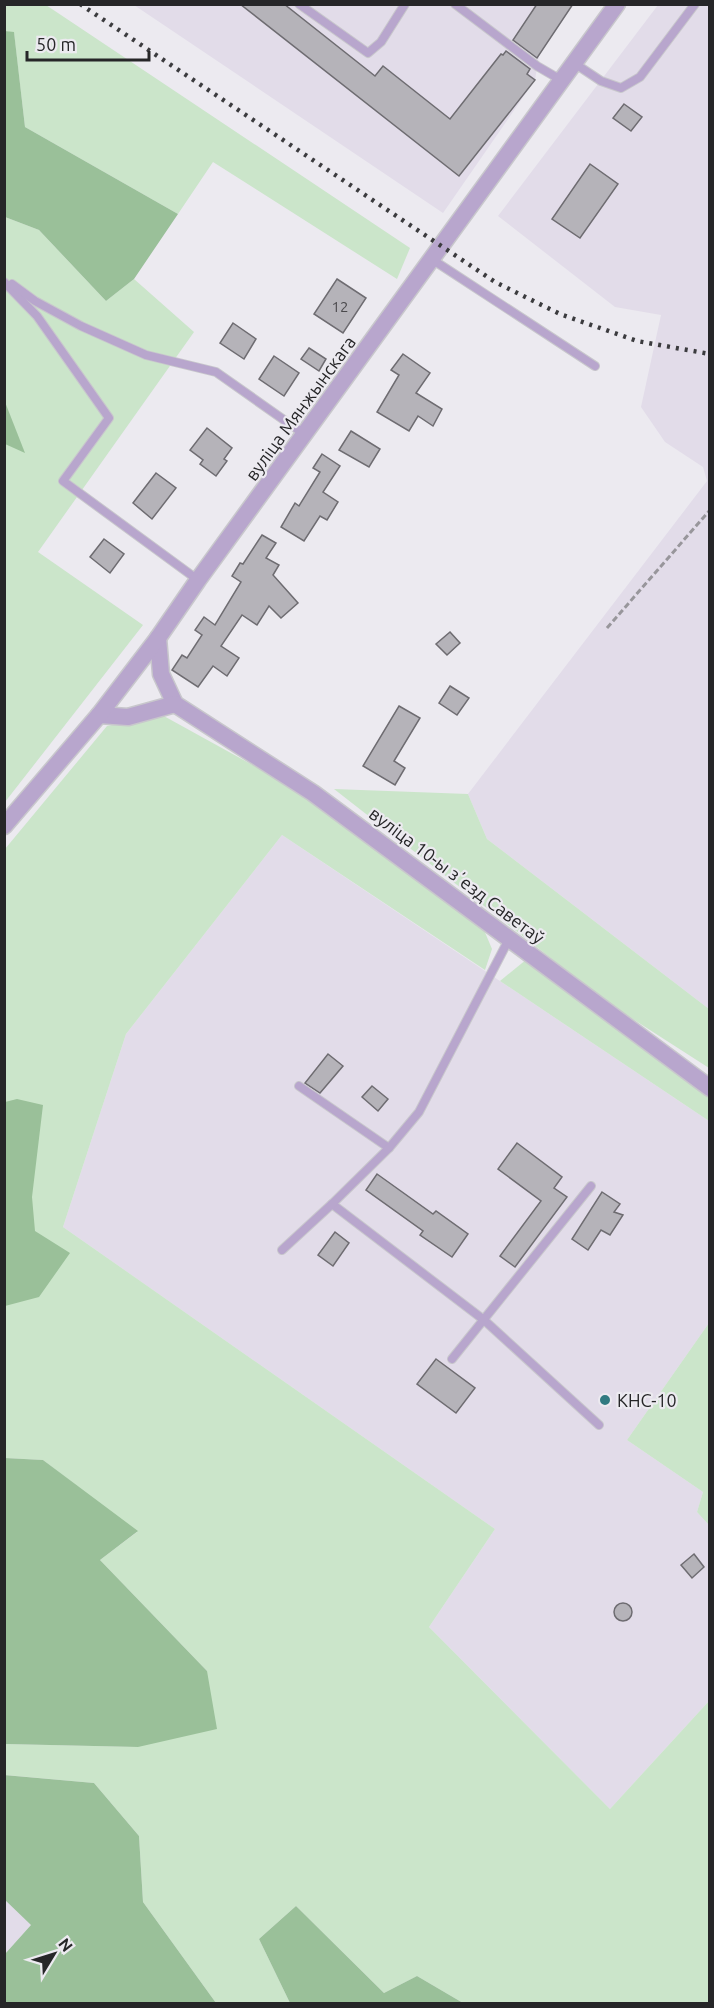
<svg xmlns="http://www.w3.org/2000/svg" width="714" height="2008" viewBox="0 0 714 2008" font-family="Ubuntu,sans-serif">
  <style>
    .built { fill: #e2dce9 }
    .green { fill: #cbe5ca }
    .forest { fill: #9ac099 }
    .building { fill: #b5b3b9; stroke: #6e6c71; stroke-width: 1.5 }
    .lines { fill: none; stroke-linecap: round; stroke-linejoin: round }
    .lane-casing { stroke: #c8c7cc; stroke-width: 10 }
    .street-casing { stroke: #c8c7cc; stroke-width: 19 }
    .path { stroke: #98969b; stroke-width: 3; stroke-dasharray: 6 3; stroke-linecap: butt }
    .lane { stroke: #b8a6cd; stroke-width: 8 }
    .street { stroke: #b8a6cd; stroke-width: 16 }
    .rail { stroke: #3b3b3e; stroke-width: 4.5; stroke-dasharray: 3 6; stroke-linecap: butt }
    .poi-dot { fill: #317a81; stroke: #eceaf0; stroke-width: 2 }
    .labels { text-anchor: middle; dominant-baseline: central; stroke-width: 4.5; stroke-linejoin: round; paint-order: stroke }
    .number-label { font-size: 15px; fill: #4a494c }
    .street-label { font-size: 18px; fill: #262628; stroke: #eceaf0 }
    .poi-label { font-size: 18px; fill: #262628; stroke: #eceaf0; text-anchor: start }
  </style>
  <rect width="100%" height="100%" fill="#eceaf0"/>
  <g class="built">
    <polygon points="134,5 573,5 539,56 535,80 443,213"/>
    <polygon points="658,5 709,5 709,1009 487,839 468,794 707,481 703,467 665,442 641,407 661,315 615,307 498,216"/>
    <polygon points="282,835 709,1121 709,1323 627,1440 703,1492 697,1512 709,1525 709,1701 610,1809 429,1627 495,1529 63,1227 126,1034"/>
    <polygon points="5,1900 31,1925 5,1954"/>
  </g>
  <g class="green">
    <polygon points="5,5 46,5 410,248 397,279 213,162 178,214 25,127 14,33 5,31"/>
    <polygon points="5,217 39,230 106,301 134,279 194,332 38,552 143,625 5,802"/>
    <polygon points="162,715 307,795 484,930 492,949 485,970 282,835 126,1034 63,1227 495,1529 429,1627 610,1809 709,1701 709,2003 463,2003 417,1976 384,1993 296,1906 259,1939 290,2003 216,2003 143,1902 139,1836 94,1783 5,1775 5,1744 138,1747 207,1671 100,1560 137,1532 43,1460 5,1458 5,849 107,726"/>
    <polygon points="334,789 468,794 487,839 709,1009 709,1068 611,1005"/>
    <polygon points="527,959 709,1098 709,1121 500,981"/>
    <polygon points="709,1323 709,1525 697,1512 703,1492 627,1440"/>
  </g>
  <g class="forest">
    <polygon points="5,31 14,32 25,127 178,214 134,279 106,301 39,230 5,217"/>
    <polygon points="5,402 25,453 5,444"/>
    <polygon points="17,1099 43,1105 32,1197 35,1231 70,1253 39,1297 5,1306 5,1102"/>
    <polygon points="5,1458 43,1460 138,1531 100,1560 207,1671 217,1729 138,1747 5,1744"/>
    <polygon points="4,1775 94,1783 139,1836 143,1902 216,2003 5,2003 5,1954 31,1925 5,1900"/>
    <polygon points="296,1906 384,1993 417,1976 463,2003 290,2003 259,1939"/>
  </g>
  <g class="building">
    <polygon points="240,4 284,4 375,76 383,66 450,119 501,54 503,55 506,51 530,69 527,74 535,80 459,176"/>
    <polygon points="537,4 573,4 537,58 513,40"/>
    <polygon points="624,104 642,117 631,131 613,118"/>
    <polygon points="590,164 618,184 580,238 552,219"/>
    <polygon points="337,279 366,298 343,333 314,314"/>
    <polygon points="233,323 256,339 244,359 220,343"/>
    <polygon points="309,348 326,359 319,371 301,359"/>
    <polygon points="403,354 430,373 416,393 442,409 433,426 418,416 409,431 377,412 399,375 391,370"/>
    <polygon points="274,356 299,373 284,396 259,379"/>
    <polygon points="207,428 232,448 224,459 227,461 216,476 200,464 203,460 190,450"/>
    <polygon points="351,431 380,449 369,467 339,450"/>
    <polygon points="322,454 340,466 323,492 338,502 327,520 320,516 304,541 281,527 295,503 299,506 320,472 313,468"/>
    <polygon points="156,473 176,488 152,519 133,503"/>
    <polygon points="262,535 276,543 266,558 279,565 273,575 298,603 281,618 269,606 257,625 242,615 221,646 239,658 227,676 213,666 198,687 172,670 182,655 187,658 202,635 195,630 204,617 215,625 241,582 232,576 240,563 243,564"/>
    <polygon points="104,539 124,554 110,573 90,557"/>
    <polygon points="450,632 460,643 447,655 436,644"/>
    <polygon points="450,686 469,698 457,715 439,703"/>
    <polygon points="399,706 420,718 394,761 405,768 395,785 363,766"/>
    <polygon points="328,1054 343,1066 320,1093 305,1083"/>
    <polygon points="372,1086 388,1099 378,1111 362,1097"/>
    <polygon points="517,1143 562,1177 554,1188 567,1197 515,1267 500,1256 541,1201 498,1169"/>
    <polygon points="377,1174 433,1214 436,1211 468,1234 452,1257 420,1235 423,1231 366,1190"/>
    <polygon points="602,1192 620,1204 614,1212 623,1215 610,1235 601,1230 588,1250 572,1239"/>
    <polygon points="335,1232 349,1243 333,1266 318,1255"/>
    <polygon points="436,1359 475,1388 456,1413 417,1384"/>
    <polygon points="694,1554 704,1567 692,1578 681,1565"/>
    <circle cx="623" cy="1612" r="9"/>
  </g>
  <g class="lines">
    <g class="lane-casing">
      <g id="lane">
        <polyline points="299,4 368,53 381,42 405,4"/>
        <polyline points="455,4 537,66 561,80"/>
        <polyline points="574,63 601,81 621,88 640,77 695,4"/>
        <polyline points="433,260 595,366"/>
        <polyline points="4,282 37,316 109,418 63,481 198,580"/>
        <polyline points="12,284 35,301 81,326 146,355 216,372 304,434"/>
        <polyline points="299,1086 389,1148"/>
        <polyline points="332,1204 484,1320 599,1425"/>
        <polyline points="282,1250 332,1204 389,1148 419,1112 509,939"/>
        <polyline points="452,1359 591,1186"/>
      </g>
    </g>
    <g class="street-casing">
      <g id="street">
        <polyline points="158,638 161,674 175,704 313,793 710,1088"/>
        <polyline points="99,715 128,717 175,704"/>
        <polyline points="4,826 99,715 158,638 198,580 617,4"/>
      </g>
    </g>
    <polyline class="path" points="607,628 710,510"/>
    <use href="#lane" class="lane"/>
    <use href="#street" class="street"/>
    <polyline class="rail" points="80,4 495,282 560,314 637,341 710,354"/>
  </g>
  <circle class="poi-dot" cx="605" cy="1400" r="6"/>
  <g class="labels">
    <g class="number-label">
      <text x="340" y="306">12</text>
    </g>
    <g class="street-label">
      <text transform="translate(300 408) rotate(-54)">вуліца Мянжынскага</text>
      <text transform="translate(457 875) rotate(37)">вуліца 10-ы зʼезд Саветаў</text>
    </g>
    <g class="poi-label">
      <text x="617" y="1400">КНС-10</text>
    </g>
  </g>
  <rect width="714" height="2008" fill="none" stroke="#262628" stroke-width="12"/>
  <g transform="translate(54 1954) rotate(52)" stroke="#eceaf0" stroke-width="4.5" paint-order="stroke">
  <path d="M0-4.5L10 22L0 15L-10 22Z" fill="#262628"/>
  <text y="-9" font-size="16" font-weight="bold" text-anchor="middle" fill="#262628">N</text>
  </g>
  <path d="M27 51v9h122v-9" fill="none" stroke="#262628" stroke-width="3"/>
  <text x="36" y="51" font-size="18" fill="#262628" stroke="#eceaf0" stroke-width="4.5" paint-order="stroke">50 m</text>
</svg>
